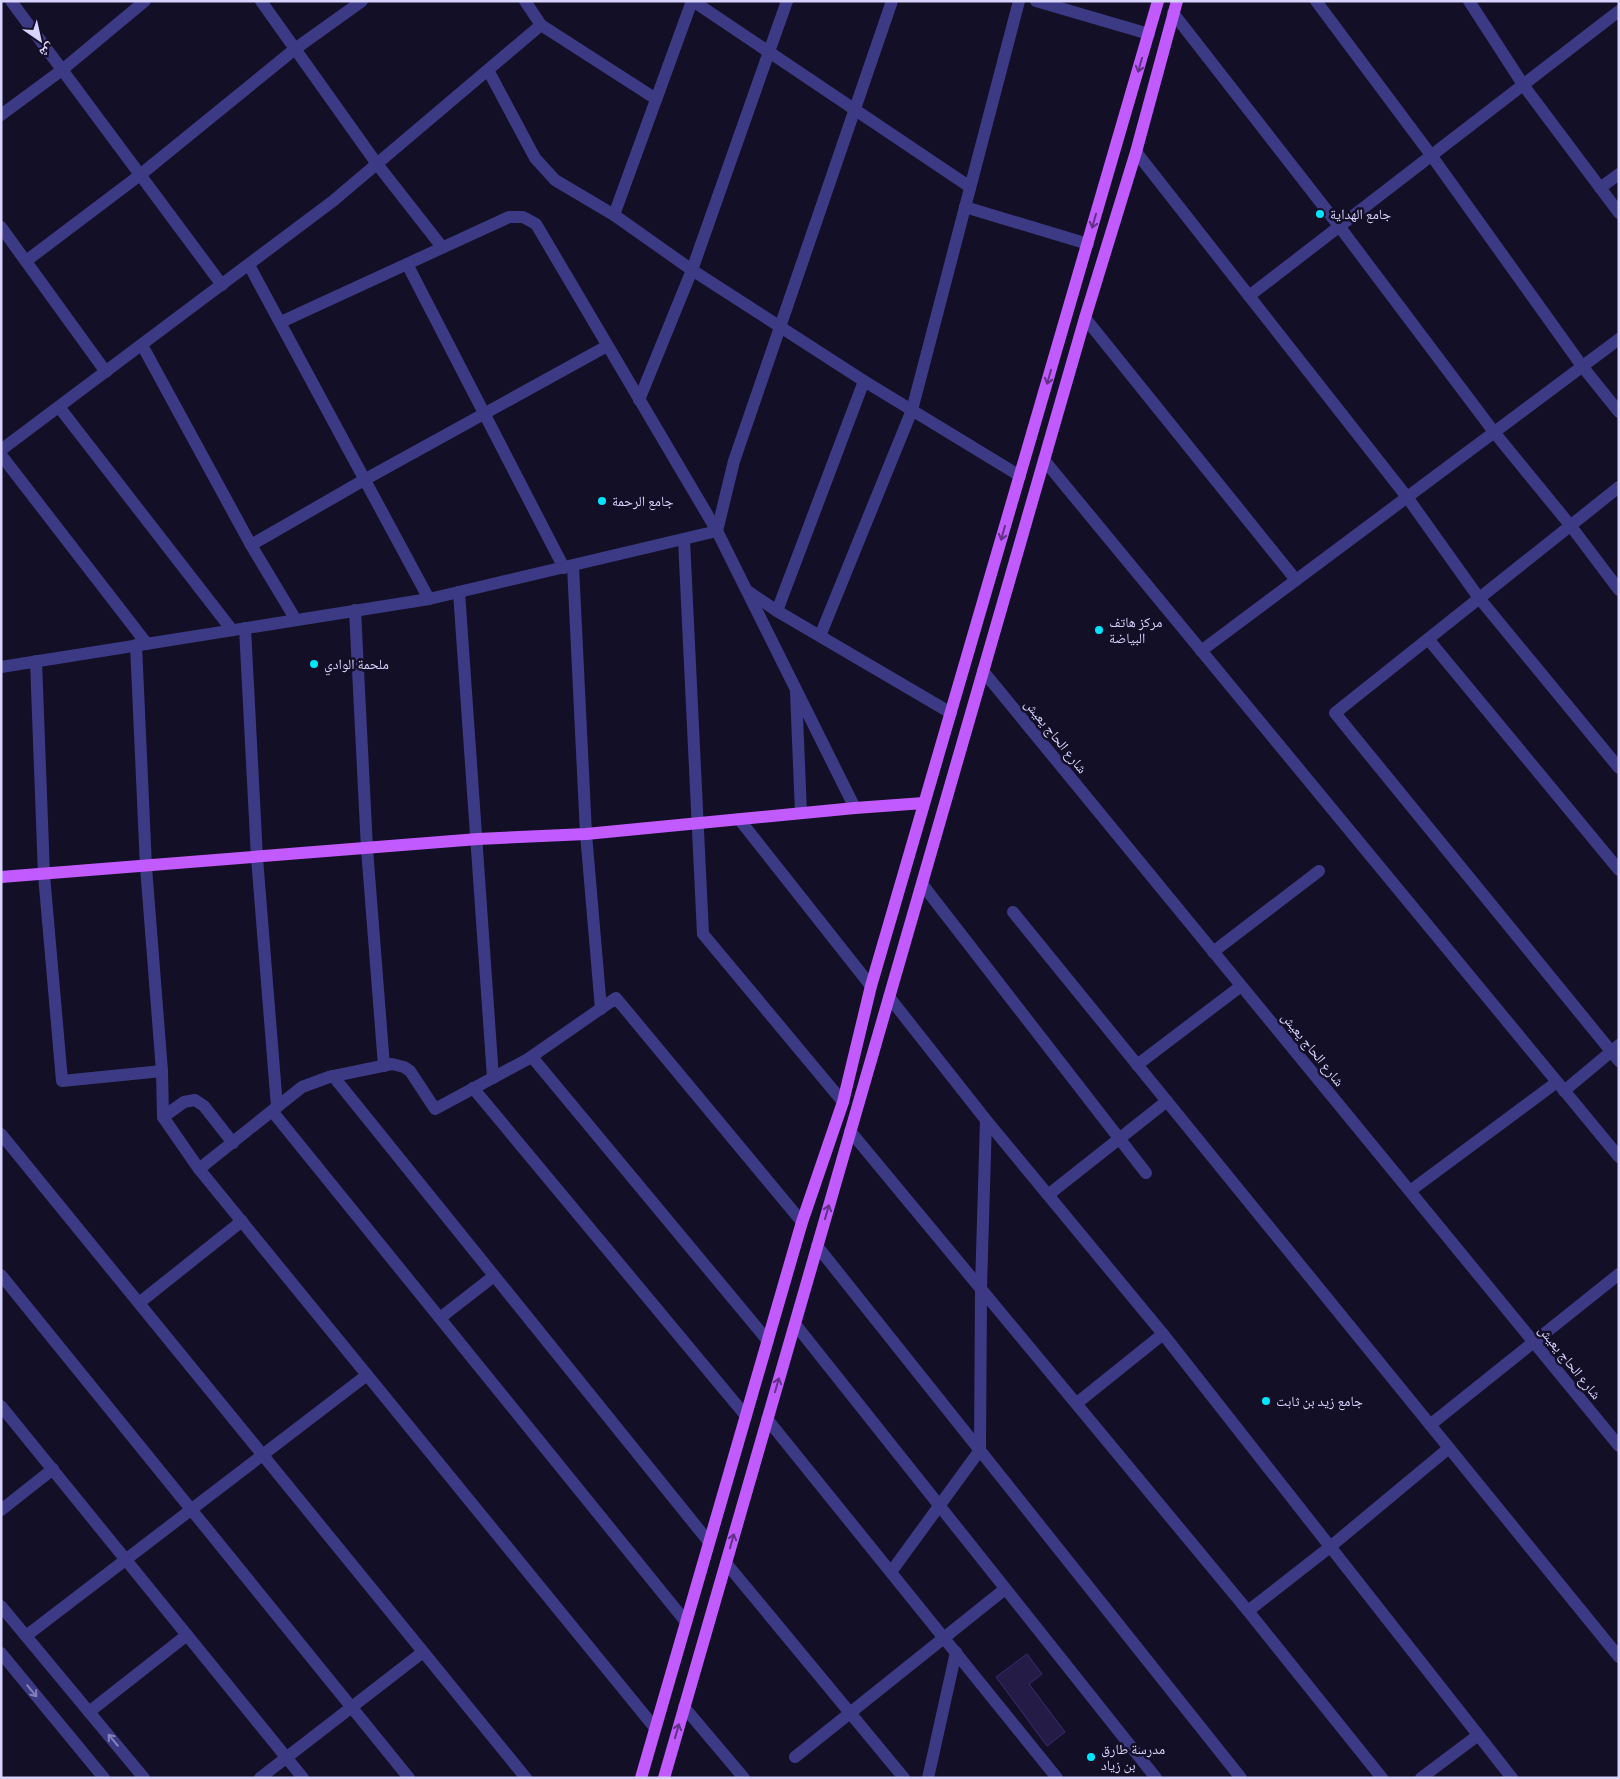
<svg xmlns="http://www.w3.org/2000/svg" width="1620" height="1779" viewBox="0 0 1620 1779" font-family="'PT Sans Narrow','Noto Naskh Arabic',sans-serif">
  <style>
    .building { fill: #241b47; stroke: #3b2d73 }
    .lines { fill: none; stroke-linecap: round; stroke-linejoin: round }
    .minor { stroke: #3d3a85; stroke-width: 12 }
    .major { stroke: #c25bff; stroke-width: 12 }
    .oneway { stroke: #623188 }
    .oneway2 { stroke: #837fbc }
    .poi-dot { fill: #00e5ff; stroke: #130f26; stroke-width: 2 }
    .labels { text-anchor: middle; dominant-baseline: central; stroke-width: 5; stroke-linejoin: round; paint-order: stroke }
    .poi-label { font-size: 14px; fill: #d9d4ff; stroke: #130f26; text-anchor: start }
    .street-label { font-size: 14px; fill: #d9d4ff; stroke: #130f26 }
  </style>
  <rect width="100%" height="100%" fill="#130f26"/>
  <polygon class="building" points="1027,1654 1042,1674 1029,1684 1065,1732 1047,1746 996,1677"/>
  <g class="lines">
    <g class="minor">
      <polyline points="11,1 222,285"/>
      <polyline points="261,1 377,164 442,247"/>
      <polyline points="525,1 541,25 656,99"/>
      <polyline points="693,1 970,187"/>
      <polyline points="1036,1 1149,34"/>
      <polyline points="1316,1 1431,155 1582,366 1619,412"/>
      <polyline points="1469,1 1524,86 1619,213"/>
      <polyline points="1173,13 1339,226 1494,432 1570,525 1619,590"/>
      <polyline points="488,70 535,158 555,180 614,215 692,270 864,381 1020,476"/>
      <polyline points="1,115 62,70 145,1"/>
      <polyline points="1136,152 1407,497 1479,598 1619,768"/>
      <polyline points="1600,188 1619,174"/>
      <polyline points="965,207 1088,244"/>
      <polyline points="614,215 692,1"/>
      <polyline points="1,227 106,372"/>
      <polyline points="26,261 140,175 295,49 362,1"/>
      <polyline points="407,264 564,568"/>
      <polyline points="249,265 429,599"/>
      <polyline points="1249,296 1619,11"/>
      <polyline points="1085,318 1296,580"/>
      <polyline points="281,322 509,217 523,217 536,224 717,531 855,808"/>
      <polyline points="142,345 251,545 296,620"/>
      <polyline points="639,400 692,270 787,1"/>
      <polyline points="59,407 232,630"/>
      <polyline points="1,450 333,201 541,25"/>
      <polyline points="1,455 147,644"/>
      <polyline points="1044,460 1619,1157"/>
      <polyline points="1619,487 1335,713 1619,1061"/>
      <polyline points="684,540 703,934 843,1102"/>
      <polyline points="251,545 364,480 607,346"/>
      <polyline points="573,566 586,834 601,1009"/>
      <polyline points="459,592 493,1078"/>
      <polyline points="749,592 777,611 951,713"/>
      <polyline points="355,610 367,849 384,1066"/>
      <polyline points="777,611 864,381"/>
      <polyline points="245,628 257,858 277,1107"/>
      <polyline points="820,636 912,410 1019,1"/>
      <polyline points="1428,639 1619,870"/>
      <polyline points="136,645 146,867 162,1071 163,1117 199,1169 655,1728"/>
      <polyline points="1201,651 1619,339"/>
      <polyline points="36,661 44,875 62,1081 162,1071"/>
      <polyline points="1,667 429,599 717,531 734,461 892,1"/>
      <polyline points="983,671 1619,1446"/>
      <polyline points="796,692 801,813"/>
      <polyline points="739,819 871,986"/>
      <polyline points="922,884 1146,1173"/>
      <polyline points="1013,912 1619,1657"/>
      <polyline points="1213,952 1319,871"/>
      <polyline points="889,997 986,1120 1163,1334 1512,1778"/>
      <polyline points="532,1057 768,1341"/>
      <polyline points="1137,1065 1241,986"/>
      <polyline points="333,1076 709,1542"/>
      <polyline points="473,1088 746,1416"/>
      <polyline points="1564,1091 1619,1045"/>
      <polyline points="272,1111 686,1622"/>
      <polyline points="163,1117 184,1102 195,1100 204,1106 233,1143"/>
      <polyline points="850,1131 1248,1611 1382,1778"/>
      <polyline points="1,1134 526,1778"/>
      <polyline points="199,1169 302,1087 329,1077 392,1064 404,1067 410,1071 435,1109 528,1059 616,998 802,1222"/>
      <polyline points="1410,1191 1557,1082"/>
      <polyline points="1048,1195 1167,1101"/>
      <polyline points="817,1246 1241,1778"/>
      <polyline points="1,1275 409,1778"/>
      <polyline points="139,1303 242,1221"/>
      <polyline points="440,1318 494,1276"/>
      <polyline points="795,1324 1156,1778"/>
      <polyline points="1077,1403 1163,1334"/>
      <polyline points="1,1406 303,1778"/>
      <polyline points="767,1419 1057,1778"/>
      <polyline points="1430,1425 1619,1274"/>
      <polyline points="1,1510 53,1469"/>
      <polyline points="726,1563 904,1778"/>
      <polyline points="891,1572 980,1450 981,1287 986,1120"/>
      <polyline points="1,1606 144,1778"/>
      <polyline points="1248,1611 1330,1547 1449,1448"/>
      <polyline points="26,1636 367,1375"/>
      <polyline points="1,1653 104,1778"/>
      <polyline points="684,1707 744,1778"/>
      <polyline points="89,1712 187,1635"/>
      <polyline points="795,1757 1005,1589"/>
      <polyline points="260,1778 423,1652"/>
      <polyline points="928,1778 956,1652"/>
      <polyline points="1421,1778 1477,1736"/>
    </g>
    <g class="major">
      <polyline points="1,877 478,839 586,834 855,808 924,803"/>
      <polyline points="641,1778 802,1222 843,1102 871,986 1158,1"/>
      <polyline points="664,1778 1085,318 1136,152 1177,1"/>
    </g>
  </g>
  <defs><path id="oneway-shaft" d="M-6 0H5M1.5-3L5.5 0L1.5 3" fill="none" stroke-width="1.6" stroke-linecap="round" stroke-linejoin="round" transform="scale(1.25)"/></defs>
  <g class="oneway">
    <use href="#oneway-shaft" transform="translate(1140 65) rotate(106)"/>
    <use href="#oneway-shaft" transform="translate(1094 221) rotate(106)"/>
    <use href="#oneway-shaft" transform="translate(1049 377) rotate(106)"/>
    <use href="#oneway-shaft" transform="translate(1003 533) rotate(106)"/>
    <use href="#oneway-shaft" transform="translate(827 1212) rotate(-74)"/>
    <use href="#oneway-shaft" transform="translate(777 1385) rotate(-74)"/>
    <use href="#oneway-shaft" transform="translate(732 1541) rotate(-74)"/>
    <use href="#oneway-shaft" transform="translate(677 1731) rotate(-74)"/>
  </g>
  <g class="oneway2">
    <use href="#oneway-shaft" transform="translate(32 1691) rotate(50)"/>
    <use href="#oneway-shaft" transform="translate(113 1740) rotate(-130)"/>
  </g>
  <g class="poi-dot">
    <circle cx="1320" cy="214" r="5"/>
    <circle cx="602" cy="501" r="5"/>
    <circle cx="1099" cy="630" r="5"/>
    <circle cx="314" cy="664" r="5"/>
    <circle cx="1266" cy="1401" r="5"/>
    <circle cx="1091" cy="1757" r="5"/>
  </g>
  <g class="labels">
    <g class="poi-label">
      <text x="1330" y="214">جامع الهداية</text>
      <text x="612" y="501">جامع الرحمة</text>
      <text x="1109" y="622">مركز هاتف<tspan x="1109" dy="16">البياضة</tspan></text>
      <text x="324" y="664">ملحمة الوادي</text>
      <text x="1276" y="1401">جامع زيد بن ثابت</text>
      <text x="1101" y="1749">مدرسة طارق<tspan x="1101" dy="16">بن زياد</tspan></text>
    </g>
    <g class="street-label">
      <text transform="translate(1056 736) rotate(51)">شارع الحاج يعيش</text>
      <text transform="translate(1313 1049) rotate(51)">شارع الحاج يعيش</text>
      <text transform="translate(1570 1362) rotate(51)">شارع الحاج يعيش</text>
    </g>
  </g>
  <rect width="1620" height="1779" fill="none" stroke="#d9d4ff" stroke-width="5"/>
  <g transform="translate(40 40) rotate(146)" stroke="#130f26" stroke-width="4" paint-order="stroke">
  <path d="M0-4L9 19L0 12L-9 19Z" fill="#d9d4ff"/>
  <text y="-8" font-size="14" font-weight="bold" text-anchor="middle" fill="#d9d4ff">ش</text>
  </g>
</svg>
